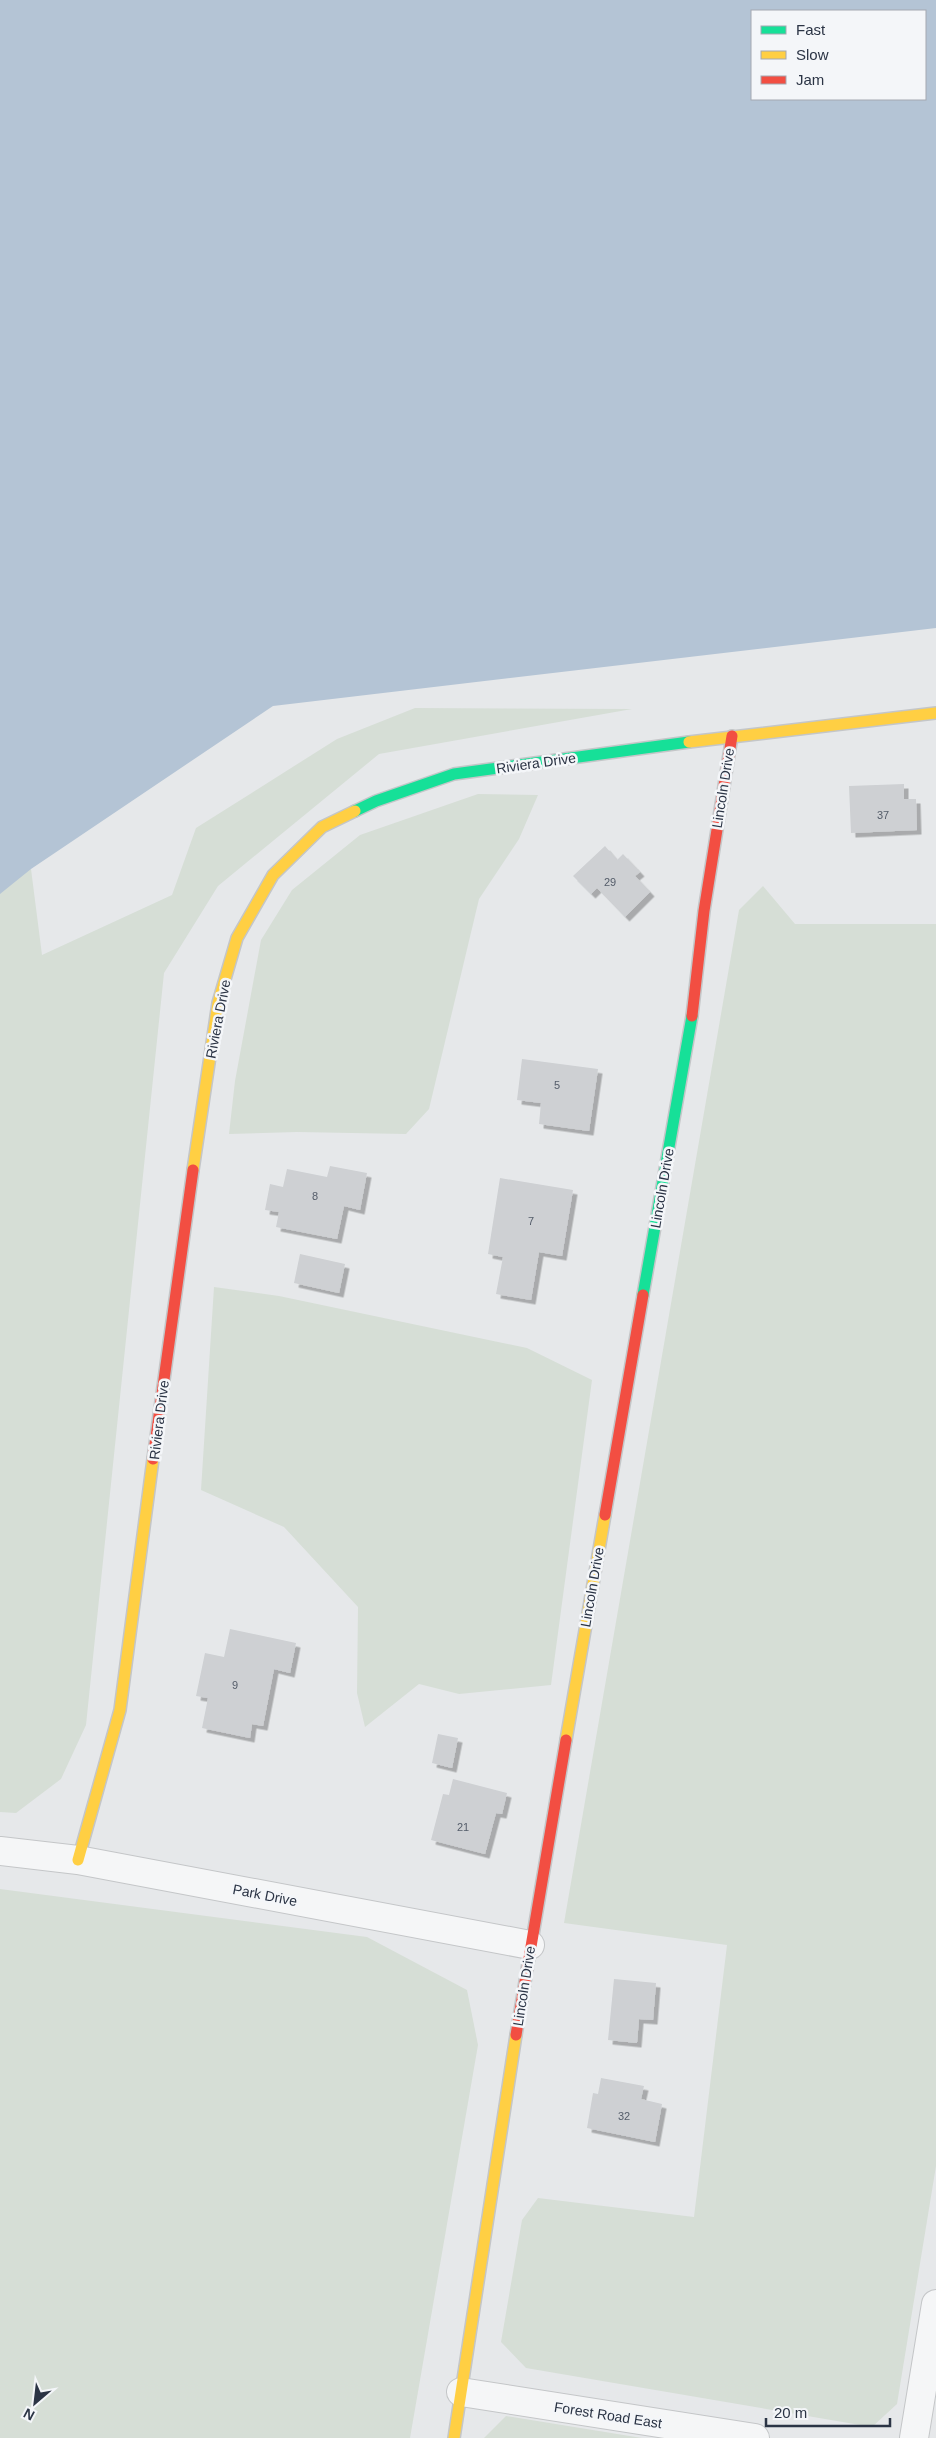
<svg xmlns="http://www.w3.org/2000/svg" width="936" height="2438" viewBox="0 0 936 2438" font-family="Arial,sans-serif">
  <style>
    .green { fill: #d6ded6 }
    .water { fill: #b4c4d5; fill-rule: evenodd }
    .building { fill: #ced0d3; filter: url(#shadow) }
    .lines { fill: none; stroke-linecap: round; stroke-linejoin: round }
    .street-casing { stroke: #c4c6c8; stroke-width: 30 }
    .fast-casing { stroke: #c4c6c8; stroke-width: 14 }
    .slow-casing { stroke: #c4c6c8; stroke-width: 14 }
    .jam-casing { stroke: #c4c6c8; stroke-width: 14 }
    .street { stroke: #f5f6f7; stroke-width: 28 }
    .fast { stroke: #16e098; stroke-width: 11 }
    .slow { stroke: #ffcf43; stroke-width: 11 }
    .jam { stroke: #f24e42; stroke-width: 11 }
    .labels { text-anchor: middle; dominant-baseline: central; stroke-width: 5; stroke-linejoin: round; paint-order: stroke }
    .number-label { font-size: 11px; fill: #545c69 }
    .street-label { font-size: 14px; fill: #2b3445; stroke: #f4f6f9 }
  </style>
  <defs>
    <filter id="shadow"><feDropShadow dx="4.5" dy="4.5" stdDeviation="0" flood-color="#0004"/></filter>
  </defs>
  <rect width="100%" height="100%" fill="#e6e8ea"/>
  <g class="green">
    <polygon points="415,708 632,709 379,754 218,886 164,973 86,1725 61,1779 16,1813 0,1812 0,874 31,869 42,955 172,895 196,828 337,739"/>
    <polygon points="478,794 538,795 519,839 479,899 429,1109 406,1134 297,1132 229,1134 235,1081 261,940 292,890 360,835"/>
    <polygon points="763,886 795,924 936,924 936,2166 897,2404 872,2427 526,2368 501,2342 522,2220 538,2198 694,2217 727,1945 564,1923 739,910"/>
    <polygon points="214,1287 279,1296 527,1348 592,1380 551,1685 459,1694 419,1684 365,1727 357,1693 358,1607 284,1527 201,1490"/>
    <polygon points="0,1889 367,1937 467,1990 478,2045 410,2438 0,2438"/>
    <polygon points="506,2416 642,2438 484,2438"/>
  </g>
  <path class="water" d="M0 0H936V628L273 706 31 869 0 894ZM925 11V99H752V11Z"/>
  <g class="building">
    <polygon points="904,784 904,799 916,799 917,830 851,833 849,786"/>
    <polygon points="605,846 617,860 623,854 640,872 635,876 650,892 625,917 597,888 591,894 573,876"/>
    <polygon points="522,1059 598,1069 589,1131 539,1124 541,1103 517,1100"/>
    <polygon points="330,1166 367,1173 360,1210 344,1206 337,1239 276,1227 279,1212 265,1210 270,1184 283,1187 287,1169 327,1177"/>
    <polygon points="500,1178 573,1190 562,1256 539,1252 531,1300 496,1294 503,1257 488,1254"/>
    <polygon points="300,1254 345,1264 339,1293 294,1283"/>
    <polygon points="230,1629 296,1643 290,1673 274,1669 263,1726 252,1724 250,1738 202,1728 208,1698 196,1696 205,1653 224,1657"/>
    <polygon points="438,1734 458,1738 452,1768 432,1763"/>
    <polygon points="453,1779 507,1793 502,1814 496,1813 485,1854 431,1840 443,1794 449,1795"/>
    <polygon points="614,1979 656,1983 653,2020 639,2019 637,2043 608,2040"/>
    <polygon points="601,2078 644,2086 641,2099 662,2104 655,2142 587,2128 593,2093 598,2094"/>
  </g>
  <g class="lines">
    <g class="street-casing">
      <g id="street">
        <polyline points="0,1851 78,1860 530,1945"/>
        <polyline points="461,2392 755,2438"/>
        <polyline points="914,2438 936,2304"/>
      </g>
    </g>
    <g class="fast-casing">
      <g id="fast">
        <polyline points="355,811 376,801 454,774 689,742"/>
        <polyline points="643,1295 692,1016"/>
      </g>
    </g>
    <g class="slow-casing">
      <g id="slow">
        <polyline points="689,742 936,713"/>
        <polyline points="193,1170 218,1003 237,938 273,875 322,827 355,811"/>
        <polyline points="566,1740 605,1515"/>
        <polyline points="78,1860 120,1710 153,1459"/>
        <polyline points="454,2438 516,2035"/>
      </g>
    </g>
    <g class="jam-casing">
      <g id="jam">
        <polyline points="692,1016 704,911 732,736"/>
        <polyline points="153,1459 193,1170"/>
        <polyline points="605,1515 643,1295"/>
        <polyline points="516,2035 566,1740"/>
      </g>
    </g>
    <use href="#street" class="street"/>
    <use href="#fast" class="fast"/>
    <use href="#slow" class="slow"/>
    <use href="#jam" class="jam"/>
  </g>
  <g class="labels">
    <g class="number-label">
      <text x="883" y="815">37</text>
      <text x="610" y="882">29</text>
      <text x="557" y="1085">5</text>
      <text x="315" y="1196">8</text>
      <text x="531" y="1221">7</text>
      <text x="235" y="1685">9</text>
      <text x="463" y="1827">21</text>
      <text x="624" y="2116">32</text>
    </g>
    <g class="street-label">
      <text transform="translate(536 763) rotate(-8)">Riviera Drive</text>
      <text transform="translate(723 788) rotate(-81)">Lincoln Drive</text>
      <text transform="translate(218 1019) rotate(-79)">Riviera Drive</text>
      <text transform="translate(662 1188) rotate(-80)">Lincoln Drive</text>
      <text transform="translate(159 1420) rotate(-83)">Riviera Drive</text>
      <text transform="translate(592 1587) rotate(-80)">Lincoln Drive</text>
      <text transform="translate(265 1895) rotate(11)">Park Drive</text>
      <text transform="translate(524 1986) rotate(-81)">Lincoln Drive</text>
      <text transform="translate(608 2415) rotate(9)">Forest Road East</text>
    </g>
  </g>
  <rect x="751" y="10" width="175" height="90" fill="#f4f6f9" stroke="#a4a8b1"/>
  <rect x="761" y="26" width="25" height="8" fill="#16e098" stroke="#a4a8b1"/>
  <text x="796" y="35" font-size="15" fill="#2b3445">Fast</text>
  <rect x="761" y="51" width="25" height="8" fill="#ffcf43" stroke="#a4a8b1"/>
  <text x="796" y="60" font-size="15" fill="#2b3445">Slow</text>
  <rect x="761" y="76" width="25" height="8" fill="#f24e42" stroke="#a4a8b1"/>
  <text x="796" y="85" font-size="15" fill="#2b3445">Jam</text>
  <g transform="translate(35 2403) rotate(208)" stroke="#f4f6f9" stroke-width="4" paint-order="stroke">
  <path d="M0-4L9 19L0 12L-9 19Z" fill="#2b3445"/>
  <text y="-8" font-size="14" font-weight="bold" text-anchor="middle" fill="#2b3445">N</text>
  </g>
  <path d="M766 2418v8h124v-8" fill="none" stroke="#2b3445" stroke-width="2.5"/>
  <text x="774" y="2418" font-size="15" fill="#2b3445" stroke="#f4f6f9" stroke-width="4" paint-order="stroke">20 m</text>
</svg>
